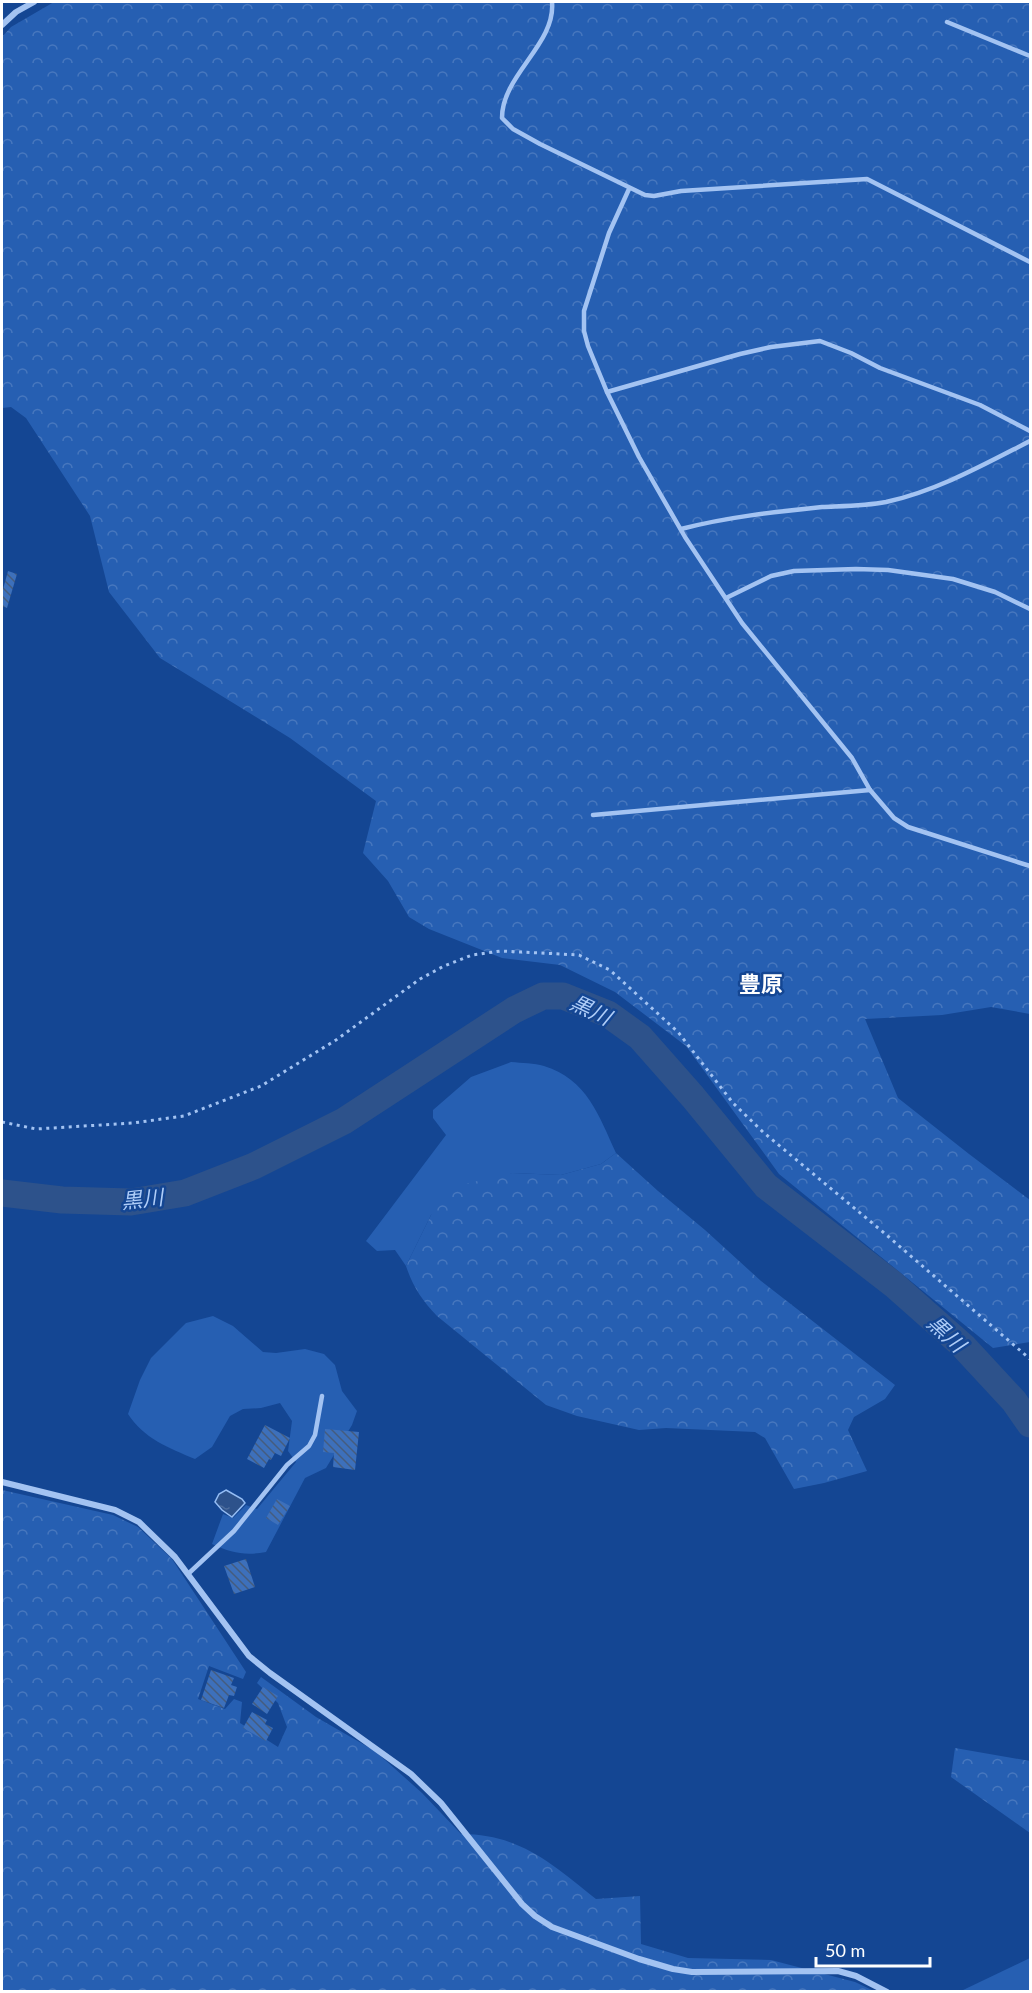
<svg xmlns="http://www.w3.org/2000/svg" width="1032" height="1993" viewBox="0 0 1032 1993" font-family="Lato,'Noto Sans JP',sans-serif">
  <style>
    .green { fill: #265fb2 }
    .forest { fill: url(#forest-crowns) }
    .water { fill: url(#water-ripples); stroke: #95bdf4; stroke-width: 1.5 }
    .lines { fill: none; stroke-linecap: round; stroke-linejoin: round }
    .river { stroke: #2d528b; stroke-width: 27 }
    .building { fill: url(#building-back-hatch) }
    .path { stroke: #a3c3f2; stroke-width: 3; stroke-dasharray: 3 4.5; stroke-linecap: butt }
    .service { stroke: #a3c3f2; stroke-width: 4.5 }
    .minor { stroke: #a3c3f2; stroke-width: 6 }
    .labels { text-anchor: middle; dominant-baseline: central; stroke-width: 5; stroke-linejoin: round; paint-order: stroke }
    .water-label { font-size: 21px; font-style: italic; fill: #afcdf8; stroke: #144693 }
    .quarter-label { font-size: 22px; font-weight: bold; fill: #fff; stroke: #144693 }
  </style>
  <defs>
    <pattern id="forest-crowns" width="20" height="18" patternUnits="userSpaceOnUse" patternTransform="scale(1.5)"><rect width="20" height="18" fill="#265fb2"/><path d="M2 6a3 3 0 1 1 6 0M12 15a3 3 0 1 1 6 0" fill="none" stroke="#4777be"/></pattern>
    <pattern id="water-ripples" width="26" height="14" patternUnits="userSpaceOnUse" patternTransform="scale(1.5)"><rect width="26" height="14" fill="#2d528b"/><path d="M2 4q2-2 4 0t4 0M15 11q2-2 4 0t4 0" fill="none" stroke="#4c6c9c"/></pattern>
    <pattern id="building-back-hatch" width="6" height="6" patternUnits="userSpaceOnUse" patternTransform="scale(1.5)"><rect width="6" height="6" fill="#3d70bb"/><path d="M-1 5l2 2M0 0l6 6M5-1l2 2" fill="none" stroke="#455c7e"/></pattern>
  </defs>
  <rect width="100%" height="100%" fill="#144693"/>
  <g class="green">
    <path d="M511 1062C522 1063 534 1063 544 1066 587 1079 599 1116 616 1153L601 1164 561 1175 512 1173 431 1215 406 1266 395 1250 377 1251 366 1241 446 1135 433 1118V1110L471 1077Z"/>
    <path d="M213 1316 233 1326 263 1352 276 1353 305 1349 324 1354 335 1365 342 1391 357 1411 352 1425 326 1468 305 1478 266 1552C245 1556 232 1553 212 1544L223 1514 233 1518 246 1505 257 1509 296 1462 288 1451 292 1421 280 1403 261 1408 243 1409 230 1416 212 1447 195 1459C169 1448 143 1438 128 1414L140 1380 151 1358 186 1323Z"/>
    <polygon points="1030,1958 1030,1991 961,1991"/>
  </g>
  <g class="forest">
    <polygon points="54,2 1030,2 1030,1014 991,1007 942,1015 865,1019 898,1098 969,1154 1030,1200 1030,1342 993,1348 779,1174 686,1046 615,992 560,965 502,958 429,929 409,917 388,881 363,853 376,801 290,738 160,658 109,592 90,516 26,418 11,407 2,408 2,80 3,65 2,63 2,37 11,27"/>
    <path d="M616 1153 658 1191 705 1230 761 1281 895 1385 885 1399 854 1417 848 1430 867 1471 824 1483 794 1489 765 1438 755 1432 666 1428 639 1430 577 1416 546 1405 437 1316C422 1300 413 1287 406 1266L431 1215 460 1185 512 1173 561 1175 601 1164Z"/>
    <path d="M2 1490 113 1515 138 1527 172 1559 246 1672 243 1679 209 1666 198 1699 225 1709 234 1699 242 1702 240 1723 278 1747 287 1727 278 1703 257 1683 261 1677 316 1717 375 1751 422 1793 461 1834C520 1834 552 1864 596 1899L640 1896 641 1944 688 1958 771 1960 855 1982 874 1991H2Z"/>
    <polygon points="955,1748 1030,1761 1030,1833 951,1777"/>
  </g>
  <polygon class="water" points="226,1490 242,1499 245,1503 232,1517 222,1510 215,1502 219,1494"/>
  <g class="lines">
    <polyline class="river" points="2,1193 62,1200 131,1202 185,1193 254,1166 344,1121 514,1010 543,996 563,996 608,1014 640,1037 693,1097 766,1186 893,1284 963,1346 1014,1401 1030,1424"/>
  </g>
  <g class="building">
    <polygon points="8,571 17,574 7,608 2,606 2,593"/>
    <polygon points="265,1425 290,1438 281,1456 275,1453 271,1460 269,1459 264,1468 247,1459"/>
    <polygon points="325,1429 359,1432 355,1470 333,1467 334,1453 323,1452"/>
    <polygon points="277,1499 290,1506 278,1525 266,1518"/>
    <polygon points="246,1559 255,1587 234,1594 224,1566"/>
    <polygon points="211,1670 234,1678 231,1685 237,1687 234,1696 229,1695 224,1708 201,1700"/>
    <polygon points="263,1687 278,1696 267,1714 252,1704"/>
    <polygon points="252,1712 267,1720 265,1724 273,1728 266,1741 243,1728"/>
  </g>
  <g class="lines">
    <polyline class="path" points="2,1122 36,1129 133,1123 184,1116 261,1086 336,1040 420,979 444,966 472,955 501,951 579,955 610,970 678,1032 733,1103 763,1132 883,1232 1030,1359"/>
    <g class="service">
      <path d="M552 2C556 44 502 75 502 118L513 129 540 144 645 195 654 196 681 191 867 179 1030 262"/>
      <polyline points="947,22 1030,56"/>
      <polyline points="629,189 609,233 584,311 584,331 588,346 607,392 639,457 685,537 742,623 852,758 870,790 894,818 908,827 1030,866"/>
      <polyline points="607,392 740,354 771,347 820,341 851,353 880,368 980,405 1030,431"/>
      <path d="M681 529C727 517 774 512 822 507 843 506 865 506 886 502 937 491 985 464 1030 441"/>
      <polyline points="726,598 771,576 794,571 856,569 888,570 953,579 995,592 1030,609"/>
      <polyline points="593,815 870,790"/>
      <polyline points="188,1574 234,1531 287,1465 309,1446 315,1435 322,1396"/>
    </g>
    <g class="minor">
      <polyline points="2,25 16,12 34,2"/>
      <polyline points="2,1482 115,1510 139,1522 175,1557 249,1656 270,1673 411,1774 441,1803 522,1904 535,1916 552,1927 639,1959 673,1969 692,1972 838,1971 856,1976 887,1992"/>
    </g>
  </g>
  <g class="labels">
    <g class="water-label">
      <text transform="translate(591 1009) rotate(25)">黒川</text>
      <text transform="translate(142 1198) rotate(-6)">黒川</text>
      <text transform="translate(947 1333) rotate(43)">黒川</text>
    </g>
    <g class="quarter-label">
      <text x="761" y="983">豊原</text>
    </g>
  </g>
  <rect width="1032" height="1993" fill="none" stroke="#ffffff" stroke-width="6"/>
  <path d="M816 1957v9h114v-9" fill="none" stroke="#ffffff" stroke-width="3"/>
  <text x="825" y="1957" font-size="18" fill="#ffffff" stroke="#144693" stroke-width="4.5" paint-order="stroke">50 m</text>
</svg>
